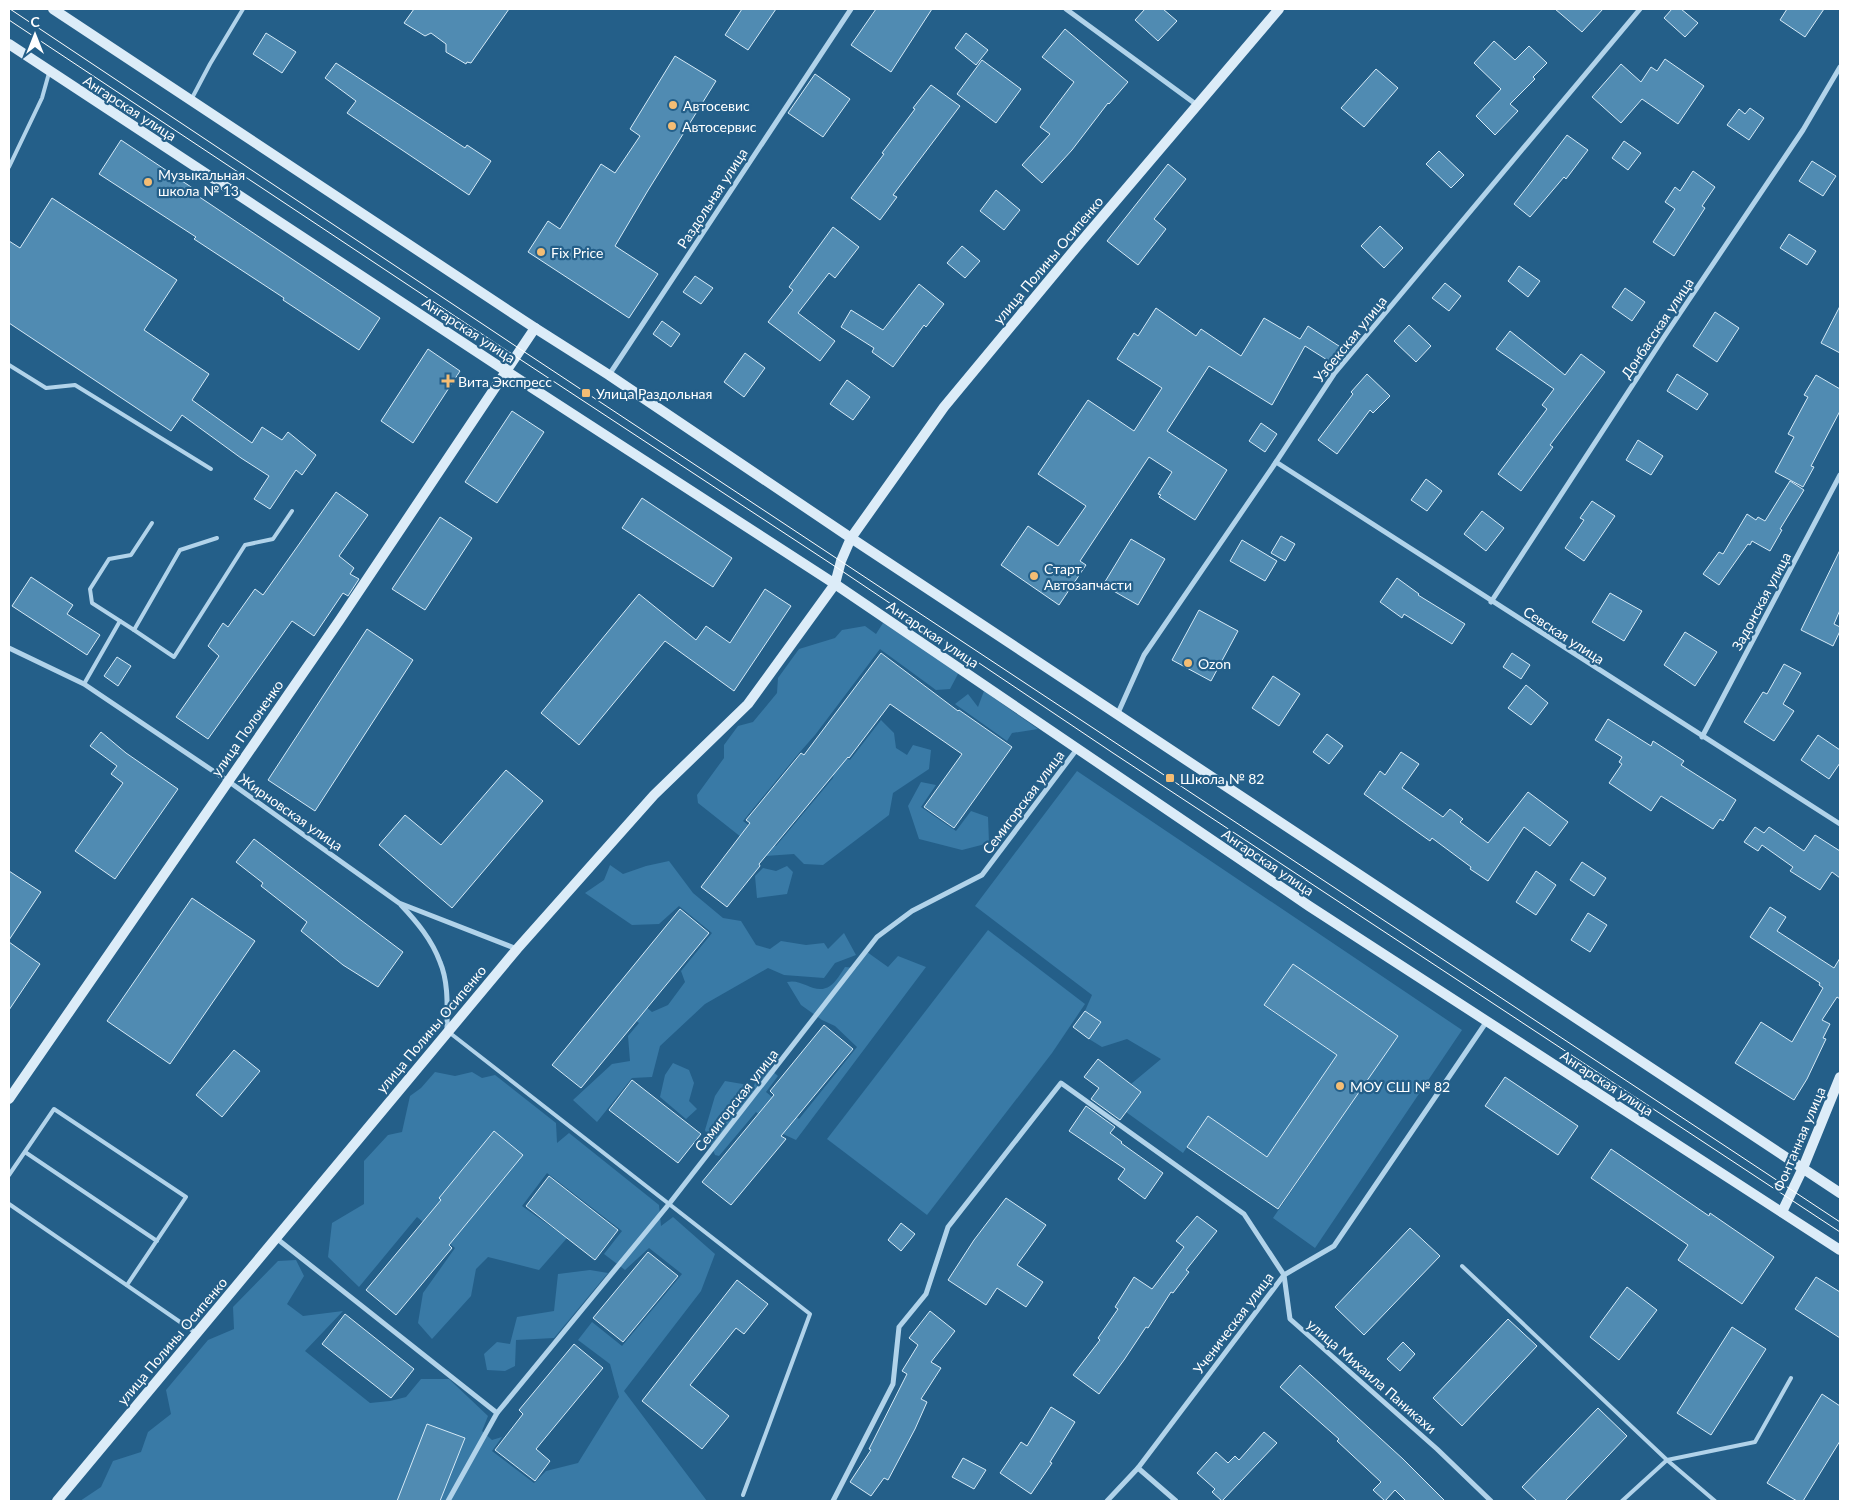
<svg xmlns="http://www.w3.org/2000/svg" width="1849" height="1510" viewBox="0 0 1849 1510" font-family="Lato,sans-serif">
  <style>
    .green { fill: #397aa6 }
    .building { fill: #508bb2; stroke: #d5eaf7 }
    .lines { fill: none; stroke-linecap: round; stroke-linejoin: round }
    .lane { stroke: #b1d3ea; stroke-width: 4 }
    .street { stroke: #b1d3ea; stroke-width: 5 }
    .secondary { stroke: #dcecf8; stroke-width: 10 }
    .tram { stroke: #fff; stroke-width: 1 }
    .poi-dot { fill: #f4bd74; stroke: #245f89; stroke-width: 2 }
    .labels { text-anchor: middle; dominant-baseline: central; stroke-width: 4.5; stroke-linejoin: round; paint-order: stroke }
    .poi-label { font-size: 14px; fill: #fff; stroke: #245f89; text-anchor: start }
    .street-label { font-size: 14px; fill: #fff; stroke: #245f89 }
  </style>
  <rect width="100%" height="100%" fill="#245f89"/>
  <g class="green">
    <polygon points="883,623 959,672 950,689 936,690 880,649 815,735 800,752 743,821 776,846 833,778 837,756 844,757 850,760 881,720 894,733 896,748 907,755 913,745 931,750 929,769 893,793 889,815 823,865 804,864 794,854 765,856 698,803 697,795 724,758 724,745 738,726 753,722 777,693 778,678 799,649 835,638 842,630 865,626 876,634"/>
    <polygon points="984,691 1038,729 1012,733 1007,741 955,704 968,694 978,707"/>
    <polygon points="1077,771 1462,1030 1315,1248 1273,1218 1397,1036 1293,964 1264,1006 1337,1055 1267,1157 1208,1116 1183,1153 1126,1112 1141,1092 1131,1084 1161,1059 1127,1039 1102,1047 1089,1039 1101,1022 1085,1011 1092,995 975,906"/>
    <polygon points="921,782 936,785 921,807 956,831 971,811 988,817 989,843 962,850 919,839 908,806"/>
    <polygon points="669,861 693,893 723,918 741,921 756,945 770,949 781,941 806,945 824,943 828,949 844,933 856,955 835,963 824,978 784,975 768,968 705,1004 660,1046 652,1077 632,1078 597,1122 573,1100 612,1064 630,1061 628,1036 639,1023 607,997 618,983 652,1012 668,1005 685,982 681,971 712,933 679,906 659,924 632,925 585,893 604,880 610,865 623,874 646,866"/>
    <polygon points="787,866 793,872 787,894 757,898 755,876 763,868 776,871"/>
    <polygon points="988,930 1085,1004 1052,1053 927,1215 827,1139"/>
    <path d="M867 952 888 967 898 956 926 967 796 1140 783 1134 756 1112 719 1156 715 1155 705 1130 715 1096 725 1081 754 1086 759 1068 771 1070 778 1076 766 1092 799 1119 857 1047 835 1026 822 1020 801 1005 787 982C803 978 815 996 830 986 836 982 841 973 845 967L856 968Z"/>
    <polygon points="673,1063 689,1070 694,1083 689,1101 697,1109 686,1119 660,1097 665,1075"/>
    <polygon points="435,1072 455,1076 472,1072 482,1078 495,1075 556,1123 557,1143 569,1133 659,1205 661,1226 673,1217 715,1254 701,1291 624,1391 707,1501 80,1501 101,1487 113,1461 141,1452 148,1432 171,1414 166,1390 208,1340 234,1329 233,1307 278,1261 296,1260 304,1276 287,1304 303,1316 343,1311 305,1351 370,1403 390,1401 406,1397 421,1379 449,1379 488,1416 482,1431 492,1440 502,1437 492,1451 534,1483 546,1471 578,1463 619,1397 610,1364 578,1340 592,1322 622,1346 682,1274 649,1248 625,1270 604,1254 622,1231 547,1173 522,1206 567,1238 539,1270 488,1257 476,1269 471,1296 432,1339 418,1323 423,1293 455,1248 417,1217 359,1287 328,1257 332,1223 364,1204 364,1161 388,1135 402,1132 410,1096 421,1088"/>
    <polygon points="590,1270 608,1273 554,1338 516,1340 515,1366 505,1371 487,1370 484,1354 497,1342 510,1344 517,1317 554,1311 558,1274"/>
  </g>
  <g class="building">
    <polygon points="414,9 509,9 471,63 467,62 466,64 446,52 446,44 431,33 425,36 404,23"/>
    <polygon points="742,9 776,9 748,50 725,35"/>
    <polygon points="876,9 932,9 891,72 851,45"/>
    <polygon points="1145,9 1163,9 1177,21 1158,41 1135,20"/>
    <polygon points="1555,9 1603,9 1582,32"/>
    <polygon points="1672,9 1681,9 1698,23 1685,37 1664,18"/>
    <polygon points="1787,9 1824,9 1805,37 1780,20"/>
    <polygon points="1065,29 1128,82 1109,104 1108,103 1072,150 1042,183 1022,165 1050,134 1040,127 1074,82 1042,57"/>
    <polygon points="266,33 296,52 282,73 253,54"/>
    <polygon points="966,33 988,50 976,65 955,48"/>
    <polygon points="1494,41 1515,60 1529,46 1547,63 1533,77 1535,79 1510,104 1518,111 1495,135 1476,116 1501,89 1474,63"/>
    <polygon points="675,56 716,81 647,192 615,246 658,274 629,318 528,252 548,221 560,229 601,164 615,173 640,136 630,129"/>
    <polygon points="1665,59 1704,86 1678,124 1642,99 1621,123 1592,97 1621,64 1641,82 1651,67 1657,71"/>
    <polygon points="982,60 1021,89 996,123 957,94"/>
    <polygon points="336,63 465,148 467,145 491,161 469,195 347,113 356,101 325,78"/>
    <polygon points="1376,69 1398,88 1364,127 1341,108"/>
    <polygon points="815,74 850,99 823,137 788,113"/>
    <polygon points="931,85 960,106 893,195 897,197 880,220 851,198 884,154 882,153 915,109 913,108"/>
    <polygon points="1750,108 1764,118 1749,140 1727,125 1739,109 1745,114"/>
    <polygon points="1567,135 1588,150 1566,179 1564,177 1530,217 1514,204 1532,181"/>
    <polygon points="121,140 197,191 195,194 380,318 359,350 283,300 284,298 194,239 196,237 99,174"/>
    <polygon points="1624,141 1641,153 1628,170 1612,158"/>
    <polygon points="1439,151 1464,175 1451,188 1426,164"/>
    <polygon points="1812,161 1836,176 1823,196 1799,181"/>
    <polygon points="1168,164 1186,179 1154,219 1166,229 1138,265 1107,241"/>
    <polygon points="1693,171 1715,187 1702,206 1705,208 1674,256 1653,242 1675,209 1665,202 1675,187 1680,191"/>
    <polygon points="996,190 1020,210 1004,230 980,211"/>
    <polygon points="52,198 177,280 144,330 209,374 192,400 252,443 262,427 282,440 288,432 316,455 302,475 296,470 270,509 254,499 269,476 241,458 182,415 171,431 9,323 9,241 20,248"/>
    <polygon points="1380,226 1403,248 1384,268 1361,246"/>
    <polygon points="833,227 859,247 835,278 829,273 798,313 835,341 820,361 768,322 793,290 789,287"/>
    <polygon points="1789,234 1816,251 1807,265 1780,248"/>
    <polygon points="962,246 980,261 965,278 947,263"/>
    <polygon points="1519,266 1540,281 1528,297 1508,281"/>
    <polygon points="695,276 713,288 701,304 683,292"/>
    <polygon points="1445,283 1461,296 1449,311 1432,298"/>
    <polygon points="919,284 944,304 926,327 924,325 893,367 872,352 874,348 841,327 851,310 883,330"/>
    <polygon points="1625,288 1645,302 1632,321 1612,307"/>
    <polygon points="1840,306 1840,353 1821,343"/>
    <polygon points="1156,308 1196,336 1201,329 1241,356 1264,318 1300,339 1308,326 1342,348 1332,363 1305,346 1272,405 1209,366 1167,431 1227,470 1195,520 1159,497 1161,495 1158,494 1172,472 1149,457 1080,561 1086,565 1059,605 1001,565 1028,526 1058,546 1086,506 1038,474 1088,400 1134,431 1162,388 1117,359 1134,333 1138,336"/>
    <polygon points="1715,312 1739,328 1717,362 1693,346"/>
    <polygon points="662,321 680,334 671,347 653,334"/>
    <polygon points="1409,325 1431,346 1416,362 1394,341"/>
    <polygon points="1510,331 1565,375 1581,354 1605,372 1550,445 1553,447 1521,491 1498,474 1547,409 1542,405 1554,389 1496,349"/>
    <polygon points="428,349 460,371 413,443 381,421"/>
    <polygon points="745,353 765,368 744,397 724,382"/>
    <polygon points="1367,374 1390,396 1373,413 1370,410 1337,454 1318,440 1353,394 1351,392"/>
    <polygon points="1677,374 1708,394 1697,410 1667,391"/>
    <polygon points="1816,375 1840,389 1840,411 1811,466 1814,467 1803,487 1775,472 1794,437 1788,434 1808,397 1804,395"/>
    <polygon points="847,380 870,397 853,420 830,404"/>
    <polygon points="512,411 544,432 497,503 465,482"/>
    <polygon points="1261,423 1277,434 1265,452 1249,441"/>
    <polygon points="1638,440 1663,456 1651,475 1626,460"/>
    <polygon points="1426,479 1442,491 1427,511 1411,500"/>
    <polygon points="1790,481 1804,490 1780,529 1782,530 1770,551 1752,541 1750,545 1748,544 1719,585 1703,574 1719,552 1723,554 1747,514 1756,520 1758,517 1765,521"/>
    <polygon points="336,492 368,515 339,556 354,568 350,574 359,579 348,596 343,593 314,636 292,621 208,739 176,717 219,656 208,646 223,623 228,627 255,589 263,595"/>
    <polygon points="642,498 732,558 713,587 622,528"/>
    <polygon points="1592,501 1615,516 1584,561 1565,548 1584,520 1580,518"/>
    <polygon points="1482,511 1504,528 1486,551 1464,534"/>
    <polygon points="440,517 472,538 425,610 392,589"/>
    <polygon points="1281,536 1295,544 1285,561 1271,553"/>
    <polygon points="1131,539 1165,559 1138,605 1103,585"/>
    <polygon points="1242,540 1277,561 1265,581 1230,561"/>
    <polygon points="1840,550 1840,610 1834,624 1840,627 1840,631 1833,646 1801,630"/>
    <polygon points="31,577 73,605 67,614 100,635 87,655 12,606"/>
    <polygon points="1397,578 1419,594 1418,595 1465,624 1452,644 1404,614 1402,618 1380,602"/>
    <polygon points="765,589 791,606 734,691 665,641 579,745 541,713 639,594 696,640 706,626 730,643"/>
    <polygon points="1610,593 1642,611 1624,641 1592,622"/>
    <polygon points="1199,610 1238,631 1211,681 1172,660"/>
    <polygon points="367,629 413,660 315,811 268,780"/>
    <polygon points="1685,632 1717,652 1695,686 1664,665"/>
    <polygon points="881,653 958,711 959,710 1012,747 954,828 924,807 962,754 890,704 849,758 848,757 759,864 760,866 727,907 701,887 750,823 746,820 801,753 804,755"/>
    <polygon points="1512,653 1530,665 1521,679 1503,667"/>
    <polygon points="117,657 131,666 118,686 104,676"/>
    <polygon points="1784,664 1801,673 1783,704 1794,711 1774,741 1744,722 1763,692 1767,694"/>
    <polygon points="1273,676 1300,694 1279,726 1252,708"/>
    <polygon points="1526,685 1548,703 1531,725 1508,708"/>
    <polygon points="1608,719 1651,746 1653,741 1684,761 1681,765 1736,800 1723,821 1720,819 1713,829 1661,796 1651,811 1609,783 1622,764 1619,762 1622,757 1595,740"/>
    <polygon points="101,732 126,753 178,789 115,879 75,851 123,783 111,774 117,766 90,746"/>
    <polygon points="1327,734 1343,746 1329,764 1313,752"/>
    <polygon points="1818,735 1840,750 1840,763 1829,779 1801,760"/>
    <polygon points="1401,752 1419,764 1402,788 1443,817 1450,809 1463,819 1460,822 1488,843 1528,792 1568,822 1550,846 1524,827 1488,881 1470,869 1471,867 1432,838 1430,841 1364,794 1380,771 1385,775"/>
    <polygon points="506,770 543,801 452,908 379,845 405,815 441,845"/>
    <polygon points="1755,827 1764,833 1769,827 1804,851 1815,835 1840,851 1840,878 1832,872 1820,890 1790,871 1793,867 1762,845 1758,851 1744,842"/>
    <polygon points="254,839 403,952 378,987 343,965 301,931 307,922 261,886 263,883 236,862"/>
    <polygon points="1582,862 1606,878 1594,896 1570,880"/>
    <polygon points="9,871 41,892 9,940"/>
    <polygon points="1536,871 1556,885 1536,915 1516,902"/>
    <polygon points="192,898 255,941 170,1064 107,1021"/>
    <polygon points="1770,907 1786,917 1777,931 1834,968 1840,958 1840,999 1837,997 1822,1020 1830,1024 1823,1038 1826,1039 1807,1079 1794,1100 1735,1063 1761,1022 1792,1042 1823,988 1819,985 1820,983 1750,937"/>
    <polygon points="680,909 709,933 581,1088 552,1065"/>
    <polygon points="1588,913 1607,925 1590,952 1571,940"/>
    <polygon points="9,942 40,964 9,1010"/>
    <polygon points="1293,964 1398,1036 1278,1209 1187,1147 1208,1116 1267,1157 1337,1055 1264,1005"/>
    <polygon points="1085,1011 1101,1022 1089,1039 1073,1027"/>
    <polygon points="824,1025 853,1049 781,1136 786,1139 731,1205 702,1182 774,1095 770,1091"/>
    <polygon points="234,1050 260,1071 222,1117 196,1095"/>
    <polygon points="1098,1059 1141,1092 1120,1120 1091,1099 1099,1088 1084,1077"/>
    <polygon points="1505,1077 1578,1126 1558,1155 1485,1106"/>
    <polygon points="632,1080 701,1134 678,1163 609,1110"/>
    <polygon points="1086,1106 1115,1127 1110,1133 1122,1142 1121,1143 1163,1173 1145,1199 1118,1179 1125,1169 1069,1131"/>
    <polygon points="494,1131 523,1155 449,1245 452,1248 396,1315 366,1290 441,1200 439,1198"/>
    <polygon points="1611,1149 1709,1216 1710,1213 1774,1257 1742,1304 1678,1260 1688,1245 1591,1178"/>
    <polygon points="549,1176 618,1230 595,1260 526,1206"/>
    <polygon points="1006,1198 1046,1225 1017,1265 1043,1282 1026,1307 997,1288 986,1305 948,1280 974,1240"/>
    <polygon points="1197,1216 1217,1231 1186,1270 1189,1272 1173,1293 1171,1292 1148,1328 1146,1327 1124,1360 1099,1394 1073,1375 1100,1340 1098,1338 1118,1309 1115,1307 1134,1277 1152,1289 1184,1247 1176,1241"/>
    <polygon points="901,1223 915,1234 901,1251 888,1240"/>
    <polygon points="1410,1228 1440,1256 1364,1335 1335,1307"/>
    <polygon points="648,1252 678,1276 623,1342 593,1318"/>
    <polygon points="1816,1277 1840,1292 1840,1338 1795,1309"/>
    <polygon points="737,1280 768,1304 744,1334 736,1328 690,1385 729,1416 702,1449 642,1401"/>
    <polygon points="1627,1287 1657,1310 1619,1360 1590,1337"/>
    <polygon points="930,1311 955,1331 931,1362 941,1368 921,1399 927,1402 915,1429 888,1480 884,1478 871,1496 850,1482 871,1450 869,1449 907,1374 902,1371 918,1345 909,1338"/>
    <polygon points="345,1314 414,1369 391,1398 322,1344"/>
    <polygon points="1508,1319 1537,1346 1462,1426 1433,1398"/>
    <polygon points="1732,1327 1766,1349 1711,1435 1677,1413"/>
    <polygon points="1403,1342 1415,1354 1400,1371 1387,1359"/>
    <polygon points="574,1344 603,1368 536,1449 550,1461 535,1481 495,1450 523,1414 519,1410"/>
    <polygon points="1300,1365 1403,1459 1445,1501 1406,1501 1395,1490 1385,1501 1373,1490 1381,1482 1337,1441 1339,1439 1280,1387"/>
    <polygon points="1822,1394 1840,1406 1840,1441 1803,1501 1797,1501 1767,1483"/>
    <polygon points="1051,1407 1075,1422 1050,1462 1052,1463 1031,1494 1000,1473 1021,1442 1027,1446"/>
    <polygon points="1598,1408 1627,1436 1565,1501 1537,1501 1522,1487"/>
    <polygon points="427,1424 465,1438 440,1501 397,1501"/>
    <polygon points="1264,1432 1277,1443 1222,1501 1212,1492 1215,1489 1197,1473 1216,1452 1228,1463 1235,1456 1239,1460"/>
    <polygon points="963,1458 986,1470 974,1489 952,1477"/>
  </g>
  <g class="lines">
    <g class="lane">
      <polyline points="191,100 210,64 243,9"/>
      <polyline points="9,167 42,98 49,73"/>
      <polyline points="9,365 46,388 75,385 211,469"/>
      <polyline points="120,621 134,630 180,550 217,538"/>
      <polyline points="134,630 174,657 245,545 273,539 292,511"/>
      <polyline points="84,684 120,621 92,603 90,589 109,559 131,555 152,523"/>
      <polyline points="450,1033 810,1314 743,1495"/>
      <polyline points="25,1152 157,1241"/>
      <polyline points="9,1175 54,1109 186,1197 127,1285"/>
      <polyline points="9,1204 196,1333"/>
      <polyline points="1462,1266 1667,1460 1715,1501"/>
      <polyline points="1622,1501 1667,1460 1755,1442 1791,1378"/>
    </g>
    <g class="street">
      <polyline points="1066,9 1197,105"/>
      <polyline points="609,375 851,9"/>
      <polyline points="1276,462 1840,824"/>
      <polyline points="1491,602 1664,337 1803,130 1840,67"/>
      <polyline points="9,648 84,684 228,781 399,903 517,949"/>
      <polyline points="1118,713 1144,655 1276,462 1334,374 1640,9"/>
      <polyline points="1702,737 1840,475"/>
      <path d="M401 905C417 922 432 940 440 962 449 983 447 1009 447 1031"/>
      <polyline points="276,1238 497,1413"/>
      <polyline points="1138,1468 1176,1501"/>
      <polyline points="448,1501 497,1413 669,1204 877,937 912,911 982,875 1077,749"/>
      <polyline points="833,1501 893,1384 899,1327 926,1294 948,1227 1061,1083 1244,1214 1284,1275 1290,1319 1437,1449 1491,1501"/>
      <polyline points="1107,1501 1138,1468 1284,1275 1334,1246 1487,1021"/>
    </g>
    <g class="secondary">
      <polyline points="53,9 535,328 609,375 851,538 1840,1193"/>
      <polyline points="9,44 506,371 835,584 1309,906 1840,1250"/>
      <polyline points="9,1099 339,621 535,328"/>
      <polyline points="1782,1212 1803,1168 1840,1077"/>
      <polyline points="57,1501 517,949 654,795 748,704 835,584 841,561 851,538 944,407 1080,243 1279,9"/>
    </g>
    <g class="tram">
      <polyline points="10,9 520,349 1840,1222"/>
      <polyline points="9,20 515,356 839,569 1113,753 1840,1232"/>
    </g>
  </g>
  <g class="poi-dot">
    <circle cx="673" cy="105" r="5"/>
    <circle cx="672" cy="126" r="5"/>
    <circle cx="148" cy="182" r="5"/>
    <circle cx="541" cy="252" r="5"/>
    <path d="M445.5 373.5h5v5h5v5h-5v5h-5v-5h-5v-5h5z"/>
    <rect x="581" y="388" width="10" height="10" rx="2.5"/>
    <circle cx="1034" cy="576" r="5"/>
    <circle cx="1188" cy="663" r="5"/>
    <rect x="1165" y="773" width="10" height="10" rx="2.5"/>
    <circle cx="1340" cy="1086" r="5"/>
  </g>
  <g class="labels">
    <g class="poi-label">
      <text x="683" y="105">Автосевис</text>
      <text x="682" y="126">Автосервис</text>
      <text x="158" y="174">Музыкальная<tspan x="158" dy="16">школа № 13</tspan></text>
      <text x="551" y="252">Fix Price</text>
      <text x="458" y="381">Вита Экспресс</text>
      <text x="596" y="393">Улица Раздольная</text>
      <text x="1044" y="568">Старт<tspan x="1044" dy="16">Автозапчасти</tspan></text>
      <text x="1198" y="663">Ozon</text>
      <text x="1180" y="778">Школа № 82</text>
      <text x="1350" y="1086">МОУ СШ № 82</text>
    </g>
    <g class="street-label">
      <text transform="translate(130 108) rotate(33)">Ангарская улица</text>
      <text transform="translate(712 198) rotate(-57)">Раздольная улица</text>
      <text transform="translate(1048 260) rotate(-50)">улица Полины Осипенко</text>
      <text transform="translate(1657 328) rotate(-56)">Донбасская улица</text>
      <text transform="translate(469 330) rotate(33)">Ангарская улица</text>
      <text transform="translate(1350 339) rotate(-51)">Узбекская улица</text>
      <text transform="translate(1761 601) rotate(-62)">Задонская улица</text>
      <text transform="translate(933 634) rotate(34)">Ангарская улица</text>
      <text transform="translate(1564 635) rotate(33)">Севская улица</text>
      <text transform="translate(247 728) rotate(-55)">улица Полоненко</text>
      <text transform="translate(1023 802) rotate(-53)">Семигорская улица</text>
      <text transform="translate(291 812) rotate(35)">Жирновская улица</text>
      <text transform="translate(1268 862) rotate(34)">Ангарская улица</text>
      <text transform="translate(431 1029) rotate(-50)">улица Полины Осипенко</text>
      <text transform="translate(1607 1083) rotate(33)">Ангарская улица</text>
      <text transform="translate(736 1100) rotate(-52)">Семигорская улица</text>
      <text transform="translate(1799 1139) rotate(-67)">Фонтанная улица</text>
      <text transform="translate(1233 1323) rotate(-53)">Ученическая улица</text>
      <text transform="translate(172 1341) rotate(-50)">улица Полины Осипенко</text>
      <text transform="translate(1372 1376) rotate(41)">улица Михаила Паникахи</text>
    </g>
  </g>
  <rect width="1849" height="1510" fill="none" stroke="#ffffff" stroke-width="20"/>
  <g transform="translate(35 35)" stroke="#245f89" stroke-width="4" paint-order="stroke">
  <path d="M0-4L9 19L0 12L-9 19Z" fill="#ffffff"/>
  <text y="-8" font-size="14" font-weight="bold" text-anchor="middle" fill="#ffffff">С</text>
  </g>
</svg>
